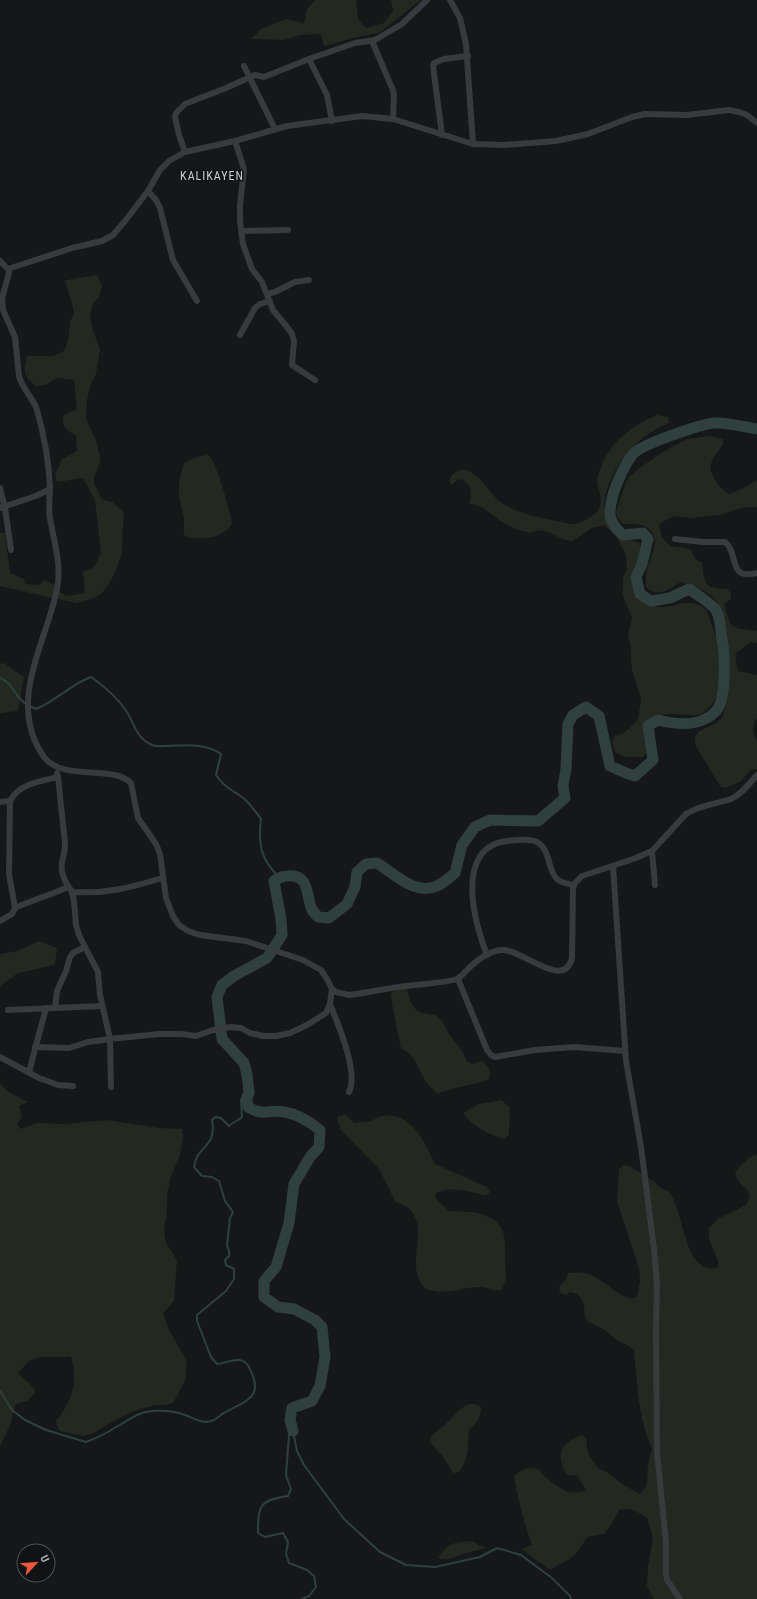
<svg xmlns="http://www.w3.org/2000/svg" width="757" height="1599" viewBox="0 0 757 1599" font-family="'Roboto Condensed',sans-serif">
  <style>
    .green { fill: #232820 }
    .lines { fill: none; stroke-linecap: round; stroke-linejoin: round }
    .stream { stroke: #30403f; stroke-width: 2 }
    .river { stroke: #30403f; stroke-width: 11 }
    .street { stroke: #373b3d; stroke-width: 6 }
    .labels { text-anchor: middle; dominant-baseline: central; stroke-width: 3; stroke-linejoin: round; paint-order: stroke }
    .quarter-label { font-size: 12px; letter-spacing: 1px; fill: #c9d1d3; stroke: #111213 }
  </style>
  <rect width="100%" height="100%" fill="#161718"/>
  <g class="green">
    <polygon points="315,0 356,0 358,19 366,28 384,23 393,11 391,0 421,0 379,33 357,37 324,46 321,34 300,35 284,40 251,39 261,29 286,19 304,23 307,9"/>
    <path d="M97 275 102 285 99 298 93 303 90 316 93 331 100 349 96 374 91 383 87 400 86 419 96 440 100 457V463L94 477V483L101 499 112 502 123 511 124 517C122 528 123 540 122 551 119 565 112 582 102 593 95 599 84 601 76 603L0 586V533H5L10 573 24 579 25 584 40 585 44 580 55 585 60 592 66 596 85 593 83 572 94 567 101 553 95 500 83 478 57 482 55 474 62 459 77 451 76 436C67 431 60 425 64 415L77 409 74 380 57 378 45 385 36 386C23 376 23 372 27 356H53L64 351 68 342 70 321 74 314 72 303 65 281C72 278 88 277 97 275Z"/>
    <path d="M657 415 668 417 669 423C658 428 645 435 636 444 615 465 588 509 617 533 624 538 632 540 640 543 644 560 627 579 637 596 639 599 643 601 647 602 651 604 656 607 661 607 676 607 691 597 705 609 708 611 709 618 711 622 720 645 729 682 712 704 710 707 704 713 701 714 697 716 690 715 686 715 667 713 656 712 643 729L646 753 643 757H626L616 753C612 746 611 741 615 735L622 734 632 726 638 719 641 698 632 670 631 659V647L628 635 632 618 623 596V577L627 569 626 556 617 537 604 525 592 528 573 541C560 540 556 534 544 531 540 529 537 531 532 532 523 533 514 528 506 524 493 518 485 504 469 504L471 497 470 486 463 480 458 479 452 485 450 483C448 474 461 467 469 471 479 475 489 491 497 499 515 515 548 519 571 524 578 525 596 516 599 509 604 496 597 490 597 479 598 474 600 469 602 465 612 440 633 425 657 415Z"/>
    <path d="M710 436 723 439V445C719 451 712 457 711 465 709 475 720 489 729 494L742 489 757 480V507L741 508 720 515 690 518 674 516 659 524 662 537 670 546 690 549 696 559 702 563C705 585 704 588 727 589L731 593V599L724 604 730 624 737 628 757 631V643L751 642 735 654 738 671 757 675V718L755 720 753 731 757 742V770L751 769 740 782 725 788 720 786 696 746C689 725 718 730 723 715 727 701 731 668 729 654 728 647 725 640 725 632 724 627 725 632 725 626 725 619 719 604 714 598 705 589 692 586 681 582 669 589 657 599 646 587 646 583 646 578 646 574 649 557 668 532 638 524 633 523 628 525 623 524L618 518 616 512 626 482 629 477 637 470 661 453 687 439Z"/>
    <path d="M206 455 210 456C218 468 230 510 232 524 224 538 199 542 185 536 182 530 185 524 184 518 178 493 176 488 184 463L194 458Z"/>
    <polygon points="4,663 24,677 18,711 0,713 0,664"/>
    <polygon points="39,941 57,948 55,965 18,973 0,986 0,954 17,951"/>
    <path d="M401 988 407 989 410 1001 416 1010 422 1013 435 1015 442 1021 449 1034 461 1049 467 1061 472 1064 482 1061C489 1066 491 1070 489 1079 472 1086 454 1086 438 1094 434 1090 429 1086 426 1082 419 1072 415 1052 401 1049L392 1004 391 993Z"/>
    <path d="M0 1083 7 1091 28 1102 19 1106 22 1116 17 1125 21 1129 37 1123 65 1124 107 1120 159 1128 182 1129 183 1138 180 1155 171 1176 167 1194V1213L164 1229 166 1243 177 1260 174 1301 163 1313 169 1330 187 1361 185 1381 173 1403 167 1405H156L134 1411 108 1424 94 1433 83 1436 60 1431 57 1426 56 1421C73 1401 78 1381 71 1357H40L29 1361 18 1373 34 1388 35 1393 27 1401 16 1404 10 1425 0 1446Z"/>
    <path d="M501 1100 510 1107 509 1135 504 1139C487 1134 474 1127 463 1113L479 1104Z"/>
    <path d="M345 1114 354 1123C359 1122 365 1122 370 1121 374 1120 378 1117 382 1116 411 1111 425 1142 435 1164L487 1187 490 1192 486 1196C470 1192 449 1185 435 1194L437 1200 449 1211 473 1212 484 1215 495 1220 503 1231 505 1242V1260L506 1278 502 1290C492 1292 486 1286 478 1287 461 1288 446 1295 429 1290 420 1288 416 1273 416 1265 415 1246 424 1227 411 1211 407 1205 401 1205 395 1201L379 1169 340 1129 337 1117Z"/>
    <path d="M757 1154V1599H654L647 1586 648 1567 653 1538 647 1518C638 1512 630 1507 619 1510L611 1525 604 1534 587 1537C583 1544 576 1556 568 1560 561 1564 558 1564 551 1570L533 1558 522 1549 532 1545C524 1523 518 1500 514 1476 523 1469 528 1465 539 1469 542 1476 562 1491 570 1492 575 1493 581 1492 586 1491L578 1476 567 1475C555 1455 560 1443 582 1435L586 1438 588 1454 598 1468 609 1473 622 1484 640 1494C651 1483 646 1477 648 1464 649 1458 651 1453 652 1448 638 1417 637 1383 634 1350L629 1346 618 1341 605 1330 589 1322 585 1318C584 1305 585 1295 570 1292L566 1295 560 1293 559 1287 567 1278 568 1273C573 1273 579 1272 584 1273 602 1276 614 1295 632 1299L637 1296 640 1281 639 1268 617 1201 619 1169 624 1165 629 1166C637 1171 645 1175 653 1181 656 1183 659 1187 663 1189 664 1190 667 1190 668 1191 685 1208 683 1278 718 1267V1261L709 1239V1228L719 1218 746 1205 750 1196C747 1186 737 1184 735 1173 741 1165 747 1157 757 1154Z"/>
    <path d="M469 1404H475L481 1407C480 1420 478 1421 469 1430 468 1447 469 1458 459 1472L453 1473 443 1457 432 1444 430 1439C434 1431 441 1429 447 1423 455 1416 458 1408 469 1404Z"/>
    <path d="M472 1541 480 1546 486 1547C478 1551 471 1551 463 1554 454 1557 448 1561 438 1558 449 1542 453 1543 472 1541Z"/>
  </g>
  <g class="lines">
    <g class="stream">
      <path d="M0 678C13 683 15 697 26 704"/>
      <path d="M30 706 36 709C56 701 71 684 91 677 104 686 118 698 127 712 135 725 136 738 152 745 156 747 163 746 167 746 185 745 206 743 221 754L216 775C223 786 232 790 242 797 250 803 255 811 261 819 258 843 260 859 279 877"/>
      <path d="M0 1391 12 1410 25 1420 46 1430 86 1442C97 1438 107 1433 116 1427 126 1422 135 1414 146 1412 158 1410 173 1411 185 1415 194 1418 202 1424 211 1421 216 1420 220 1415 224 1413 247 1400 265 1398 249 1367 242 1353 226 1364 217 1364L211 1357 197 1321V1315L226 1291 234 1279V1269L226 1265 225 1260 229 1256V1250L227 1246 230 1218 233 1212 225 1201 219 1181 212 1177 202 1176 194 1167C197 1144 217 1149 212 1120L215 1117 221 1118 229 1126C233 1122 238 1121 242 1117L241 1099 249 1093"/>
      <polyline points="293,1431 297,1451 304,1465 344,1519 380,1552 406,1565 435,1567 480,1557 497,1548 521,1555 552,1578 570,1596 571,1599"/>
      <path d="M293 1431 289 1435 286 1475 291 1489 288 1496C260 1500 258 1505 258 1533L265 1537 283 1533 288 1542 286 1554 289 1563 307 1570 314 1576 316 1587 309 1596 302 1599"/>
    </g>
    <path class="river" d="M293 1431 290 1420 292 1408 312 1401 320 1386 325 1357 322 1327 315 1320 294 1309 278 1307 264 1297V1281L276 1267 289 1223 294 1184 310 1157 319 1147 320 1130C310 1122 298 1114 284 1112 268 1109 265 1117 248 1107L247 1097 249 1093 247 1074 244 1063 222 1039 217 997 222 985 234 976 267 958 282 935 281 919 274 881C279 877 282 876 288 876 310 874 306 896 312 910 314 912 316 915 318 917L329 918 347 904 355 887 357 872 366 864 377 863C395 874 415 896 437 886 444 883 450 877 455 873L462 845 475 827 490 820 538 821 565 798 563 786 566 769 568 724 573 715 586 707 599 716 610 766 626 773 635 776 653 760 648 726 658 720C677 725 702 727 716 711 726 700 725 660 723 645 721 637 721 620 717 612 713 604 697 595 689 589L670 598 651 601 640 594 636 577 642 564 648 539 643 533 623 535C608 522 608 513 613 495 616 484 626 462 633 454 642 444 701 424 715 423 727 422 744 427 757 429"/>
    <g class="street">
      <polyline points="450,0 460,18 466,44 473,144"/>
      <polyline points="372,41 392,88 394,94 393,119"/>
      <polyline points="309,59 327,95 332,121"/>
      <polyline points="244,66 275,129"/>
      <polyline points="442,135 433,66 434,63 444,59 468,56"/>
      <polyline points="185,152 179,135 175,117 176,113 185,104 226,88 255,75 264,77 309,59 355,43 375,40 402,24 427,0"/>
      <polyline points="148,191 156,200 160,208 173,260 197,301"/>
      <polyline points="241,231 288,230"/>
      <path d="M0 261 8 269 9 273 2 298 3 310 15 337 19 376C22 389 33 397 37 410 44 435 49 462 50 488 50 497 48 508 50 518 54 543 62 564 57 589 46 644 6 703 44 757 63 782 112 764 131 783L138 818 156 844 160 854 166 898 173 916 179 925 188 931 200 935 246 941 303 960 321 970 327 979 332 989 336 992 349 995C368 993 387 988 406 986 419 984 445 983 457 979 461 977 465 972 468 969 477 960 489 951 502 950 522 949 564 991 572 958L573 888 575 883 582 876 633 859 652 851 686 814C700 805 716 804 731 799 742 794 749 784 757 775"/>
      <polyline points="8,269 72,248 102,241 113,235 125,221 148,191 160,170 169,161 185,152 235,141"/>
      <polyline points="267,294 275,292 295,282 309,280"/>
      <polyline points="240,335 255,308 260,304 270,301"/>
      <polyline points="315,380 292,365 294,341 292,334 287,327 273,310 262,282 252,269 243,244 240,221 240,205 244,169 235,141 287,126 362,116 393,119 473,144 504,145 556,141 588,134 632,117 645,114 687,115 729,110 739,112 747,115 757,123"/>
      <polyline points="0,488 5,508 11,550"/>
      <polyline points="0,508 36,496 50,489"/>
      <path d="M675 539 703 542H725C739 552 727 581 757 573"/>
      <path d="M58 777 65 843C65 850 64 855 62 862 60 874 66 883 72 892"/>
      <polyline points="10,801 9,874 15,908"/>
      <path d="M0 802 10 801C19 784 40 781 58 777L57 773"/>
      <polyline points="652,851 655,885"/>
      <polyline points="613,866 626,1061 641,1147 654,1249 657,1284 656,1329 657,1452 666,1542 666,1572 667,1580 680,1599"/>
      <path d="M162 878C130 888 106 894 72 892L74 901 76 925 79 935 98 972 100 995 110 1039 159 1034H181L196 1036 213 1030 231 1027 241 1028 250 1033 263 1036H276L290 1033 307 1025 326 1013 330 1004 332 989"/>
      <path d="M0 921 12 914 15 908C32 900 51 895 68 887"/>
      <path d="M487 955C474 923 454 847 507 841 515 840 529 838 537 842 551 850 547 870 557 879 561 883 569 884 574 885"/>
      <polyline points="458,979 487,1050 491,1055 495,1057 535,1050 574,1047 625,1051"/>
      <path d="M330 1004C338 1024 359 1073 349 1092"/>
      <polyline points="55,1008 57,991 66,971 70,957 73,953 85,947"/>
      <polyline points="8,1010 102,1006"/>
      <polyline points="35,1047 69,1048 88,1042 110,1039 111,1087"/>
      <polyline points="0,1057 39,1078 58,1085 73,1086"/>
      <polyline points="29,1072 46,1008"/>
    </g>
  </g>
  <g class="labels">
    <g class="quarter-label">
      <text x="212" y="176">KALIKAYEN</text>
    </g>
  </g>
  <g transform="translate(36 1563) rotate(64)"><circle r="19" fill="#111213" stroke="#4e5355"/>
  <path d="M0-3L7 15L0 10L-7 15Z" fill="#e9593d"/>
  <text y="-6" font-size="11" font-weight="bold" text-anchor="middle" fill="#a9b4b7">U</text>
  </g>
</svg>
